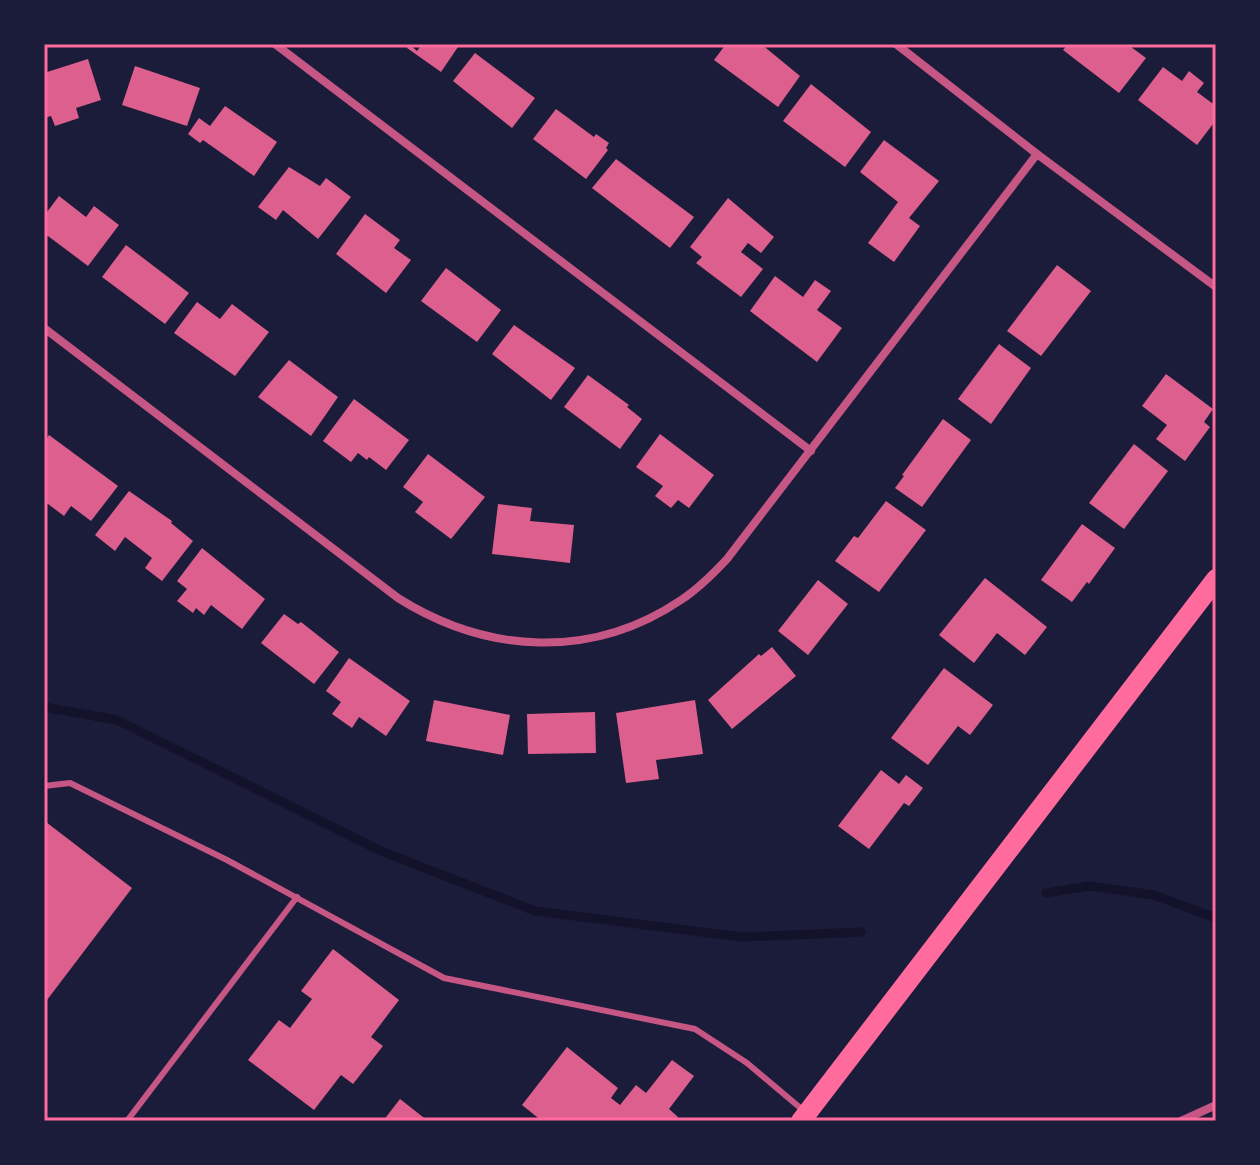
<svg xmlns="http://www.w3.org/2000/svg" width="1260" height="1165" viewBox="0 0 1260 1165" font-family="'Crimson Pro',serif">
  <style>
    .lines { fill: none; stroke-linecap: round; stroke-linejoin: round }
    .stream { stroke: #12122b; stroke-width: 9 }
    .building { fill: #dd5f8e }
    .service { stroke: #c65784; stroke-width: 6 }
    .minor { stroke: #c65784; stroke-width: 8 }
    .primary { stroke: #ff6b9d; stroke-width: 20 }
    .neatline { fill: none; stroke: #ff6b9d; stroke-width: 3 }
  </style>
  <rect width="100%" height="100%" fill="#1b1b3a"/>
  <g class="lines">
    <g class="stream">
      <polyline points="44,707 117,720 381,851 535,911 742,937 861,932"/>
      <polyline points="1046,893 1089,886 1154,895 1216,918"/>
    </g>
  </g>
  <g class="building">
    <polygon points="409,44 417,51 422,44 460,44 441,72 407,48"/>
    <polygon points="726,44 761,44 800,76 778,107 714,60"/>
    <polygon points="1068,44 1127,44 1146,58 1119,93 1063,50"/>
    <polygon points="475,53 535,98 512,128 453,81"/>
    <polygon points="88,59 101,100 76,108 79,118 55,126 51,116 44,118 44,73"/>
    <polygon points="135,66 200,88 187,126 122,105"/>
    <polygon points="1163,67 1182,81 1189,71 1204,83 1197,92 1216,106 1216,120 1197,145 1138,100"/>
    <polygon points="811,84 871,132 845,167 783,121"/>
    <polygon points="225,106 277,142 254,176 203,140 200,143 188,134 199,118 210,126"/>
    <polygon points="556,109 594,137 596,134 609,143 606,148 608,150 586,179 533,139"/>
    <polygon points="884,140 939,181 909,218 920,226 894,262 868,243 898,202 860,172"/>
    <polygon points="616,159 694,217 670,248 592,188"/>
    <polygon points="289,167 320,186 326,178 351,197 318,239 283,210 276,220 258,207"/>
    <polygon points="59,196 86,217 94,206 119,225 88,266 44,233 44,216"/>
    <polygon points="728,198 774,237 761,253 748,243 741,252 763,269 741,297 696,263 702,257 690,247"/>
    <polygon points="365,214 400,240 394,248 411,260 386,293 336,254"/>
    <polygon points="126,245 189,293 165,324 102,277"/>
    <polygon points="1057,265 1091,291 1041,356 1007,331"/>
    <polygon points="446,268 501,310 477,342 421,301"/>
    <polygon points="775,276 803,297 815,280 831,291 817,310 842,328 817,362 750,311"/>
    <polygon points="197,302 220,319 232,304 269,332 235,376 174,333"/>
    <polygon points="514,325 575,368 551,400 492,354"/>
    <polygon points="999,344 1031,368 991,424 958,399"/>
    <polygon points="289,360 338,397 311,436 258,397"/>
    <polygon points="1166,374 1213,409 1204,422 1210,427 1185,461 1156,439 1167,425 1142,406"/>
    <polygon points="588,375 629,405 627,407 642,419 620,449 564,407"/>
    <polygon points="354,399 409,440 386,470 369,457 367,460 358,453 351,462 323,441"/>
    <polygon points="943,419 971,440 922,507 895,488 904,476 902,475"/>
    <polygon points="660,434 714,475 689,508 678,500 671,508 655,496 663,486 636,467"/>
    <polygon points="49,435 118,486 91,521 71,506 64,516 44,501 44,442"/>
    <polygon points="1134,444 1168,471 1124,529 1089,503"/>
    <polygon points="428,454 485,497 451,539 415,512 423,502 403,487"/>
    <polygon points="129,491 172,521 171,523 193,541 162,581 145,568 152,558 125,537 115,551 95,535"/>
    <polygon points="886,501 926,530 879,592 835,561 854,536 858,538"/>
    <polygon points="498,504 532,508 530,521 574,525 570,563 492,554"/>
    <polygon points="1082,524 1115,548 1089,584 1087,582 1072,602 1041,580"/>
    <polygon points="202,548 265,599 242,629 211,605 204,615 196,608 193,613 177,601 187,589 177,581"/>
    <polygon points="985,578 1047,627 1025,655 997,633 974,663 939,635"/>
    <polygon points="818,580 848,604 808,655 778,631"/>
    <polygon points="284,614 298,624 301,622 339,652 314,684 261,643"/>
    <polygon points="772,647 796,676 732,729 708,700 759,654 761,656"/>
    <polygon points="349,658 410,701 386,736 359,717 352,728 332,714 341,702 326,691"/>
    <polygon points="944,668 993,705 970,735 958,726 928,765 891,738"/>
    <polygon points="434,700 510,715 503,755 426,741"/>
    <polygon points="695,700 703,754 656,760 659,779 626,783 616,713"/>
    <polygon points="595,712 596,753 528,754 527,714"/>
    <polygon points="881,770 899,784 906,775 923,788 909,806 904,803 869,849 838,826"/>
    <polygon points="46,822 132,888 44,1004 44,825"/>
    <polygon points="333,949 399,1000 371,1037 383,1046 353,1084 341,1075 314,1110 248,1060 279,1020 290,1028 312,999 301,991"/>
    <polygon points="567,1047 618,1088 611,1098 620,1105 636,1085 646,1093 672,1060 694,1076 669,1109 678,1117 675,1121 542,1121 522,1105"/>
    <polygon points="400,1099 428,1121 383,1121"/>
  </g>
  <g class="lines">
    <g class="service">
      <polyline points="44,786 70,783 227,860 444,978 695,1029 747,1063 804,1111"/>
      <polyline points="127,1121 297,897"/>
    </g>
    <g class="minor">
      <polyline points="275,44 811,451"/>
      <polyline points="896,44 1037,154 1216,287"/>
      <path d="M44 328 398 598C487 654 592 660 681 600 698 589 713 574 727 559L1037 154"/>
      <polyline points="1181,1121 1216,1105"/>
    </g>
    <polyline class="primary" points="801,1121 1216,579"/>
  </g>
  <rect width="1260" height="1165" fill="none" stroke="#1b1b3a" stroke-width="92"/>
  <rect x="46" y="46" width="1168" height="1073" class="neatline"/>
</svg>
